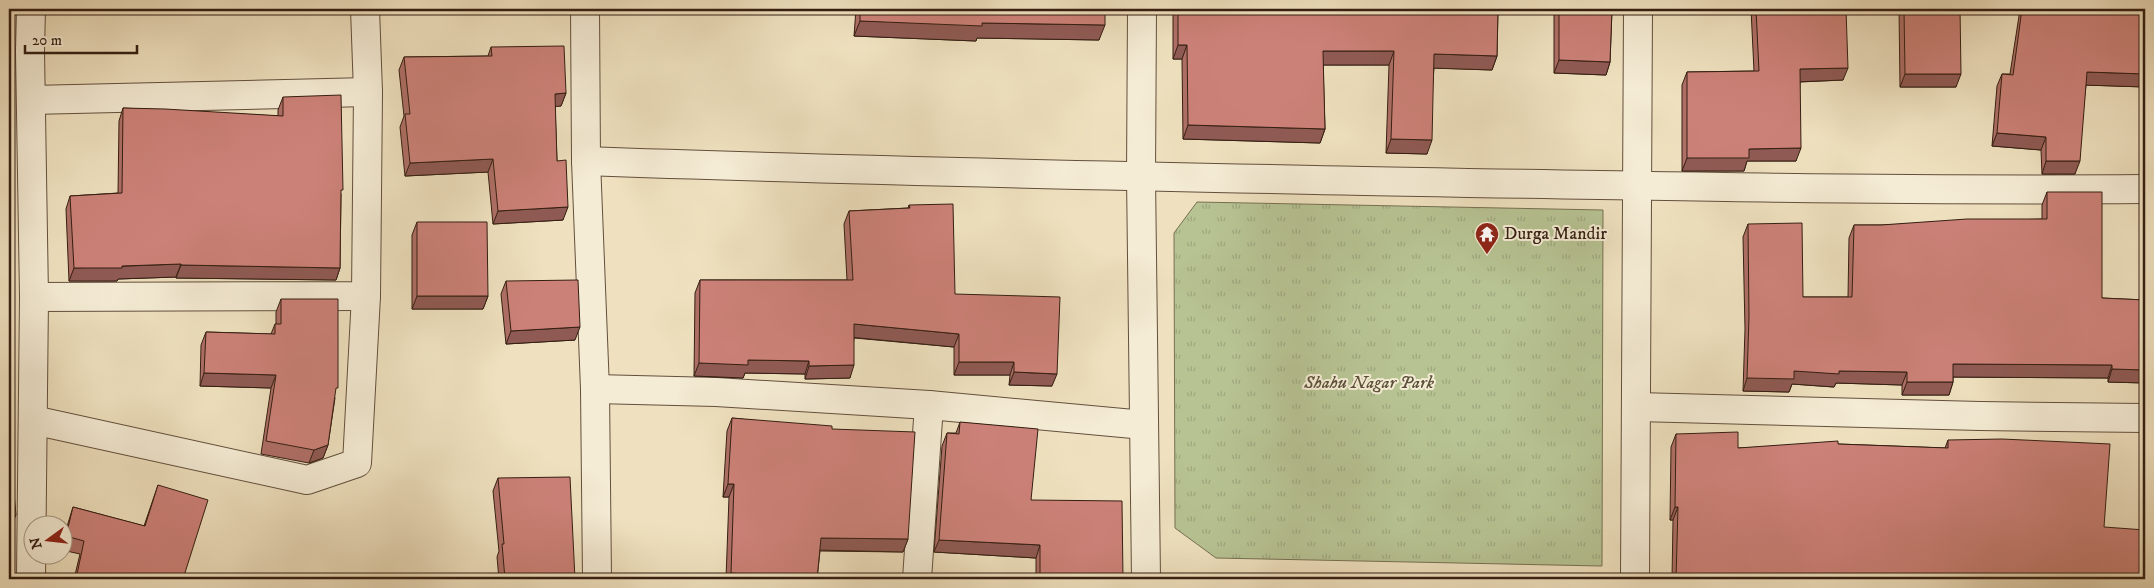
<svg xmlns="http://www.w3.org/2000/svg" width="2154" height="588" viewBox="0 0 2154 588" font-family="'IM FELL DW Pica',serif">
  <style>
    .grass { fill: url(#grass-tufts); stroke: #767052 }
    .lines { fill: none; stroke-linecap: round; stroke-linejoin: round }
    .minor-casing { stroke: #634f3d; stroke-width: 30 }
    .minor { stroke: #f5ecd5; stroke-width: 28 }
    .wall { fill: #af6f67; stroke: #341e12 }
    .shaded-wall { fill: #8f5a54; stroke: #341e12 }
    .building { fill: #cc8178; stroke: #341e12 }
    .labels { text-anchor: middle; dominant-baseline: central; stroke-width: 4; stroke-linejoin: round; paint-order: stroke }
    .poi-label { font-size: 18px; fill: #341e12; stroke: #f5ecd5; text-anchor: start }
    .park-label { font-size: 18px; font-style: italic; fill: #5b5039; stroke: #f5ecd5 }
  </style>
  <defs>
    <pattern id="grass-tufts" width="24" height="20" patternUnits="userSpaceOnUse" patternTransform="scale(1.25)"><rect width="24" height="20" fill="#b7c393"/><path d="M3 7l-1-3M5 7V3M7 7l1-3M15 17l-1-3M17 17v-4M19 17l1-3" fill="none" stroke="#9ea77e"/></pattern>
  </defs>
  <rect width="100%" height="100%" fill="#efe1bf"/>
  <filter id="stains"><feTurbulence type="fractalNoise" baseFrequency=".004" numOctaves="4"/><feColorMatrix values="0 0 0 0 .2 0 0 0 0 .09 0 0 0 0 .02 0 0 0 .5 -.17"/></filter>
  <radialGradient id="worn" r=".72"><stop offset=".6" stop-color="#630" stop-opacity="0"/><stop offset="1" stop-color="#630" stop-opacity=".3"/></radialGradient>
  <polygon class="grass" points="1197,202 1603,210 1602,566 1216,558 1175,528 1174,233"/>
  <g class="lines">
    <g class="minor-casing">
      <g id="minor">
        <polyline points="31,9 30,51 34,297 366,296 368,92 365,9"/>
        <polyline points="585,9 586,161 595,389 597,579"/>
        <polyline points="1142,9 1141,176 1146,579"/>
        <polyline points="31,100 368,92"/>
        <path d="M586 161C829 170 1072 175 1315 180 1591 185 1868 191 2145 189"/>
        <polyline points="595,389 716,392 929,405 1144,425"/>
        <polyline points="1637,407 1980,416 2145,418"/>
        <polyline points="33,420 307,480 357,463 366,296"/>
        <polyline points="31,579 34,297"/>
        <polyline points="917,579 929,405"/>
        <polyline points="1635,579 1638,9"/>
      </g>
    </g>
    <use href="#minor" class="minor"/>
  </g>
  <g class="wall">
    <polygon points="856,9 1105,9 1099,40 977,38 976,41 854,36"/>
    <polygon points="1173,9 1498,9 1497,56 1492,70 1434,68 1427,154 1386,153 1389,65 1323,65 1325,129 1320,143 1183,139 1182,59 1173,59"/>
    <polygon points="1554,9 1612,9 1610,62 1606,75 1554,73"/>
    <polygon points="1751,9 1846,9 1843,80 1800,82 1796,161 1747,161 1744,171 1682,171 1682,85 1687,72 1754,71"/>
    <polygon points="1899,9 1960,9 1956,87 1900,87"/>
    <polygon points="2021,9 2144,9 2144,10 2145,10 2145,87 2086,85 2075,174 2042,174 2041,150 1992,146 1997,86 2002,74 2010,74 2019,16"/>
    <polygon points="491,47 566,93 561,106 555,106 557,161 563,220 493,224 488,172 405,176 400,127 404,116 399,70 404,57 488,56"/>
    <polygon points="283,97 341,194 340,268 336,280 176,278 176,277 118,279 117,281 69,281 66,209 70,196 118,193 119,121 123,108 278,116 278,110"/>
    <polygon points="2047,192 2102,298 2145,300 2145,383 2108,382 2108,378 1953,377 1953,382 1949,395 1902,395 1902,385 1836,383 1834,387 1792,384 1789,392 1743,391 1745,329 1743,237 1748,224 1803,297 1848,297 1849,238 1854,225 1881,225 2042,219 2042,205"/>
    <polygon points="909,205 955,294 1052,386 1009,385 1010,375 954,375 954,347 854,338 850,378 805,379 805,374 745,373 743,378 694,376 695,293 700,280 847,280 844,224 849,211 908,208"/>
    <polygon points="417,222 488,296 483,309 412,309 412,235"/>
    <polygon points="506,281 575,340 506,344 501,294"/>
    <polygon points="281,299 335,398 328,445 323,458 309,463 261,454 271,388 200,386 201,345 206,332 271,334 275,324 276,324 276,312"/>
    <polygon points="732,418 832,429 908,539 903,552 820,551 817,579 726,579 729,497 723,497 727,431"/>
    <polygon points="960,422 1031,500 1123,579 1036,579 1036,558 934,552 942,446 947,433 956,433"/>
    <polygon points="1676,434 1738,448 1838,444 1945,448 1948,440 2104,527 2145,579 1672,579 1673,520 1670,520 1671,447"/>
    <polygon points="498,478 575,579 499,579 497,557 499,551 493,491"/>
    <polygon points="158,485 183,579 74,579 80,554 62,550 62,543 69,520 73,507 144,526"/>
  </g>
  <g class="shaded-wall">
    <polygon points="860,21 982,23 1105,25 1099,40 977,38 976,41 854,36"/>
    <polygon points="1178,45 1187,45 1182,59 1173,59"/>
    <polygon points="1323,51 1394,51 1389,65 1318,65"/>
    <polygon points="1434,54 1497,56 1492,70 1429,68"/>
    <polygon points="1559,60 1610,62 1606,75 1554,73"/>
    <polygon points="1848,68 1843,80 1795,82 1800,69"/>
    <polygon points="2087,72 2145,74 2145,87 2082,85"/>
    <polygon points="1905,74 1961,74 1956,87 1900,87"/>
    <polygon points="566,93 561,106 550,107 555,94"/>
    <polygon points="1188,125 1325,129 1320,143 1183,139"/>
    <polygon points="1997,133 2046,137 2041,150 1992,146"/>
    <polygon points="1391,139 1432,140 1427,154 1386,153"/>
    <polygon points="1801,148 1796,161 1747,161 1744,171 1682,171 1687,158 1749,149"/>
    <polygon points="493,159 488,172 405,176 410,163"/>
    <polygon points="2046,161 2080,161 2075,174 2042,174"/>
    <polygon points="568,207 563,220 493,224 498,211"/>
    <polygon points="181,264 176,277 118,279 117,281 69,281 74,268"/>
    <polygon points="181,265 340,268 336,280 176,278"/>
    <polygon points="417,296 488,296 483,309 412,309"/>
    <polygon points="854,324 959,334 954,347 849,337"/>
    <polygon points="580,327 575,340 506,344 511,331"/>
    <polygon points="748,360 809,361 805,374 745,373 743,378 694,376 699,363"/>
    <polygon points="959,362 1014,362 1010,375 954,375"/>
    <polygon points="1953,364 2112,365 2108,378 1949,377"/>
    <polygon points="854,365 850,378 805,379 809,366"/>
    <polygon points="2112,369 2145,370 2145,383 2108,382"/>
    <polygon points="1794,371 1839,371 1907,372 1902,385 1836,383 1834,387 1792,384 1789,392 1743,391 1747,378"/>
    <polygon points="1014,372 1057,374 1052,386 1009,385"/>
    <polygon points="204,373 276,375 271,388 200,386"/>
    <polygon points="1907,382 1953,382 1949,395 1902,395"/>
    <polygon points="328,445 323,458 309,463 314,450"/>
    <polygon points="728,484 734,484 729,497 723,497"/>
    <polygon points="1675,507 1678,507 1673,520 1670,520"/>
    <polygon points="9,515 16,515 11,527 9,528"/>
    <polygon points="821,538 908,539 903,552 816,550"/>
    <polygon points="939,540 1040,545 1036,558 934,552"/>
    <polygon points="731,573 817,579 729,579"/>
  </g>
  <g class="building">
    <polygon points="860,9 1105,9 1105,25 982,23 982,26 860,21"/>
    <polygon points="1178,9 1498,9 1497,56 1434,54 1432,140 1391,139 1394,51 1323,51 1325,129 1188,125 1187,45 1178,45"/>
    <polygon points="1559,9 1612,9 1610,62 1559,60"/>
    <polygon points="1756,9 1846,9 1848,68 1800,69 1801,148 1749,149 1749,158 1687,158 1687,72 1759,71"/>
    <polygon points="1904,9 1960,9 1961,74 1905,74"/>
    <polygon points="2022,9 2144,9 2144,10 2145,10 2145,74 2087,72 2080,161 2046,161 2046,137 1997,133 2002,74 2013,75"/>
    <polygon points="564,46 566,93 555,94 557,161 566,160 568,207 498,211 493,159 410,163 405,114 410,114 404,57 492,56 491,47"/>
    <polygon points="341,95 343,190 341,190 340,268 181,265 181,264 122,266 122,268 74,268 70,196 122,193 123,108 165,109 283,116 283,97"/>
    <polygon points="2047,192 2102,192 2102,298 2145,300 2145,370 2112,369 2112,365 1953,364 1953,382 1907,382 1907,372 1839,371 1839,374 1794,371 1794,379 1747,378 1749,317 1748,224 1802,223 1803,297 1852,297 1854,225 1881,225 1967,219 2047,219"/>
    <polygon points="953,204 955,294 1060,297 1057,374 1014,372 1014,362 959,362 959,334 854,324 854,365 809,366 809,361 748,360 748,365 699,363 700,280 853,280 849,211 910,208 909,205"/>
    <polygon points="417,222 487,222 488,296 417,296"/>
    <polygon points="9,232 10,264 9,264"/>
    <polygon points="578,280 580,327 511,331 506,281"/>
    <polygon points="281,299 338,299 338,388 336,388 328,445 314,450 266,441 276,375 204,373 206,332 275,334 275,324 281,324"/>
    <polygon points="732,418 832,426 832,429 915,432 908,539 821,538 817,579 731,573 734,484 728,484"/>
    <polygon points="960,422 1038,429 1031,500 1122,501 1123,579 1040,579 1040,545 939,540 947,433 959,434"/>
    <polygon points="1738,432 1738,448 1838,441 1838,444 1948,448 1948,440 2002,439 2110,444 2104,527 2145,530 2145,579 1676,579 1678,507 1675,507 1676,434"/>
    <polygon points="9,438 16,515 9,515"/>
    <polygon points="570,477 575,579 505,579 502,544 504,544 498,478"/>
    <polygon points="158,485 208,500 183,579 76,579 84,541 66,536 73,507 145,526"/>
  </g>
  <defs>
    <g id="temple-pin" transform="scale(1.25)"><path d="M0 17L-7.5 6A9.5 9.5 0 1 1 7.5 6Z" fill="#8f2418" stroke="#f5ecd5"/><path d="M0-6L5-2H3V0L6.5 2.5H4V6H1.5V3h-3V6H-4V2.5H-6.5L-3 0V-2H-5Z" fill="#fff"/></g>
  </defs>
  <g fill-rule="evenodd">
    <use href="#temple-pin" x="1487" y="234"/>
  </g>
  <g class="labels">
    <g class="poi-label">
      <text x="1504" y="234">Durga Mandir</text>
    </g>
    <g class="park-label">
      <text x="1369" y="383">Shahu Nagar Park</text>
    </g>
  </g>
  <rect width="2154" height="588" fill="none" stroke="#efe1bf" stroke-width="30"/>
  <rect x="10" y="10" width="2134" height="568" fill="none" stroke="#341e12" stroke-width="2.5"/>
  <rect x="15" y="15" width="2124" height="558" fill="none" stroke="#341e12"/>
  <g transform="translate(48 540) rotate(255)"><circle r="24" fill="#f5ecd5" stroke="#a89a87"/>
  <path d="M0-4L9 19L0 12L-9 19Z" fill="#8f2418"/>
  <text y="-8" font-size="14" font-weight="bold" text-anchor="middle" fill="#341e12">N</text>
  </g>
  <path d="M25 45v8h112v-8" fill="none" stroke="#341e12" stroke-width="2.5"/>
  <text x="32" y="45" font-size="15" fill="#341e12" stroke="#f5ecd5" stroke-width="4" paint-order="stroke">20 m</text>
  <rect width="100%" height="100%" filter="url(#stains)"/>
  <rect width="100%" height="100%" fill="url(#worn)"/>
</svg>
